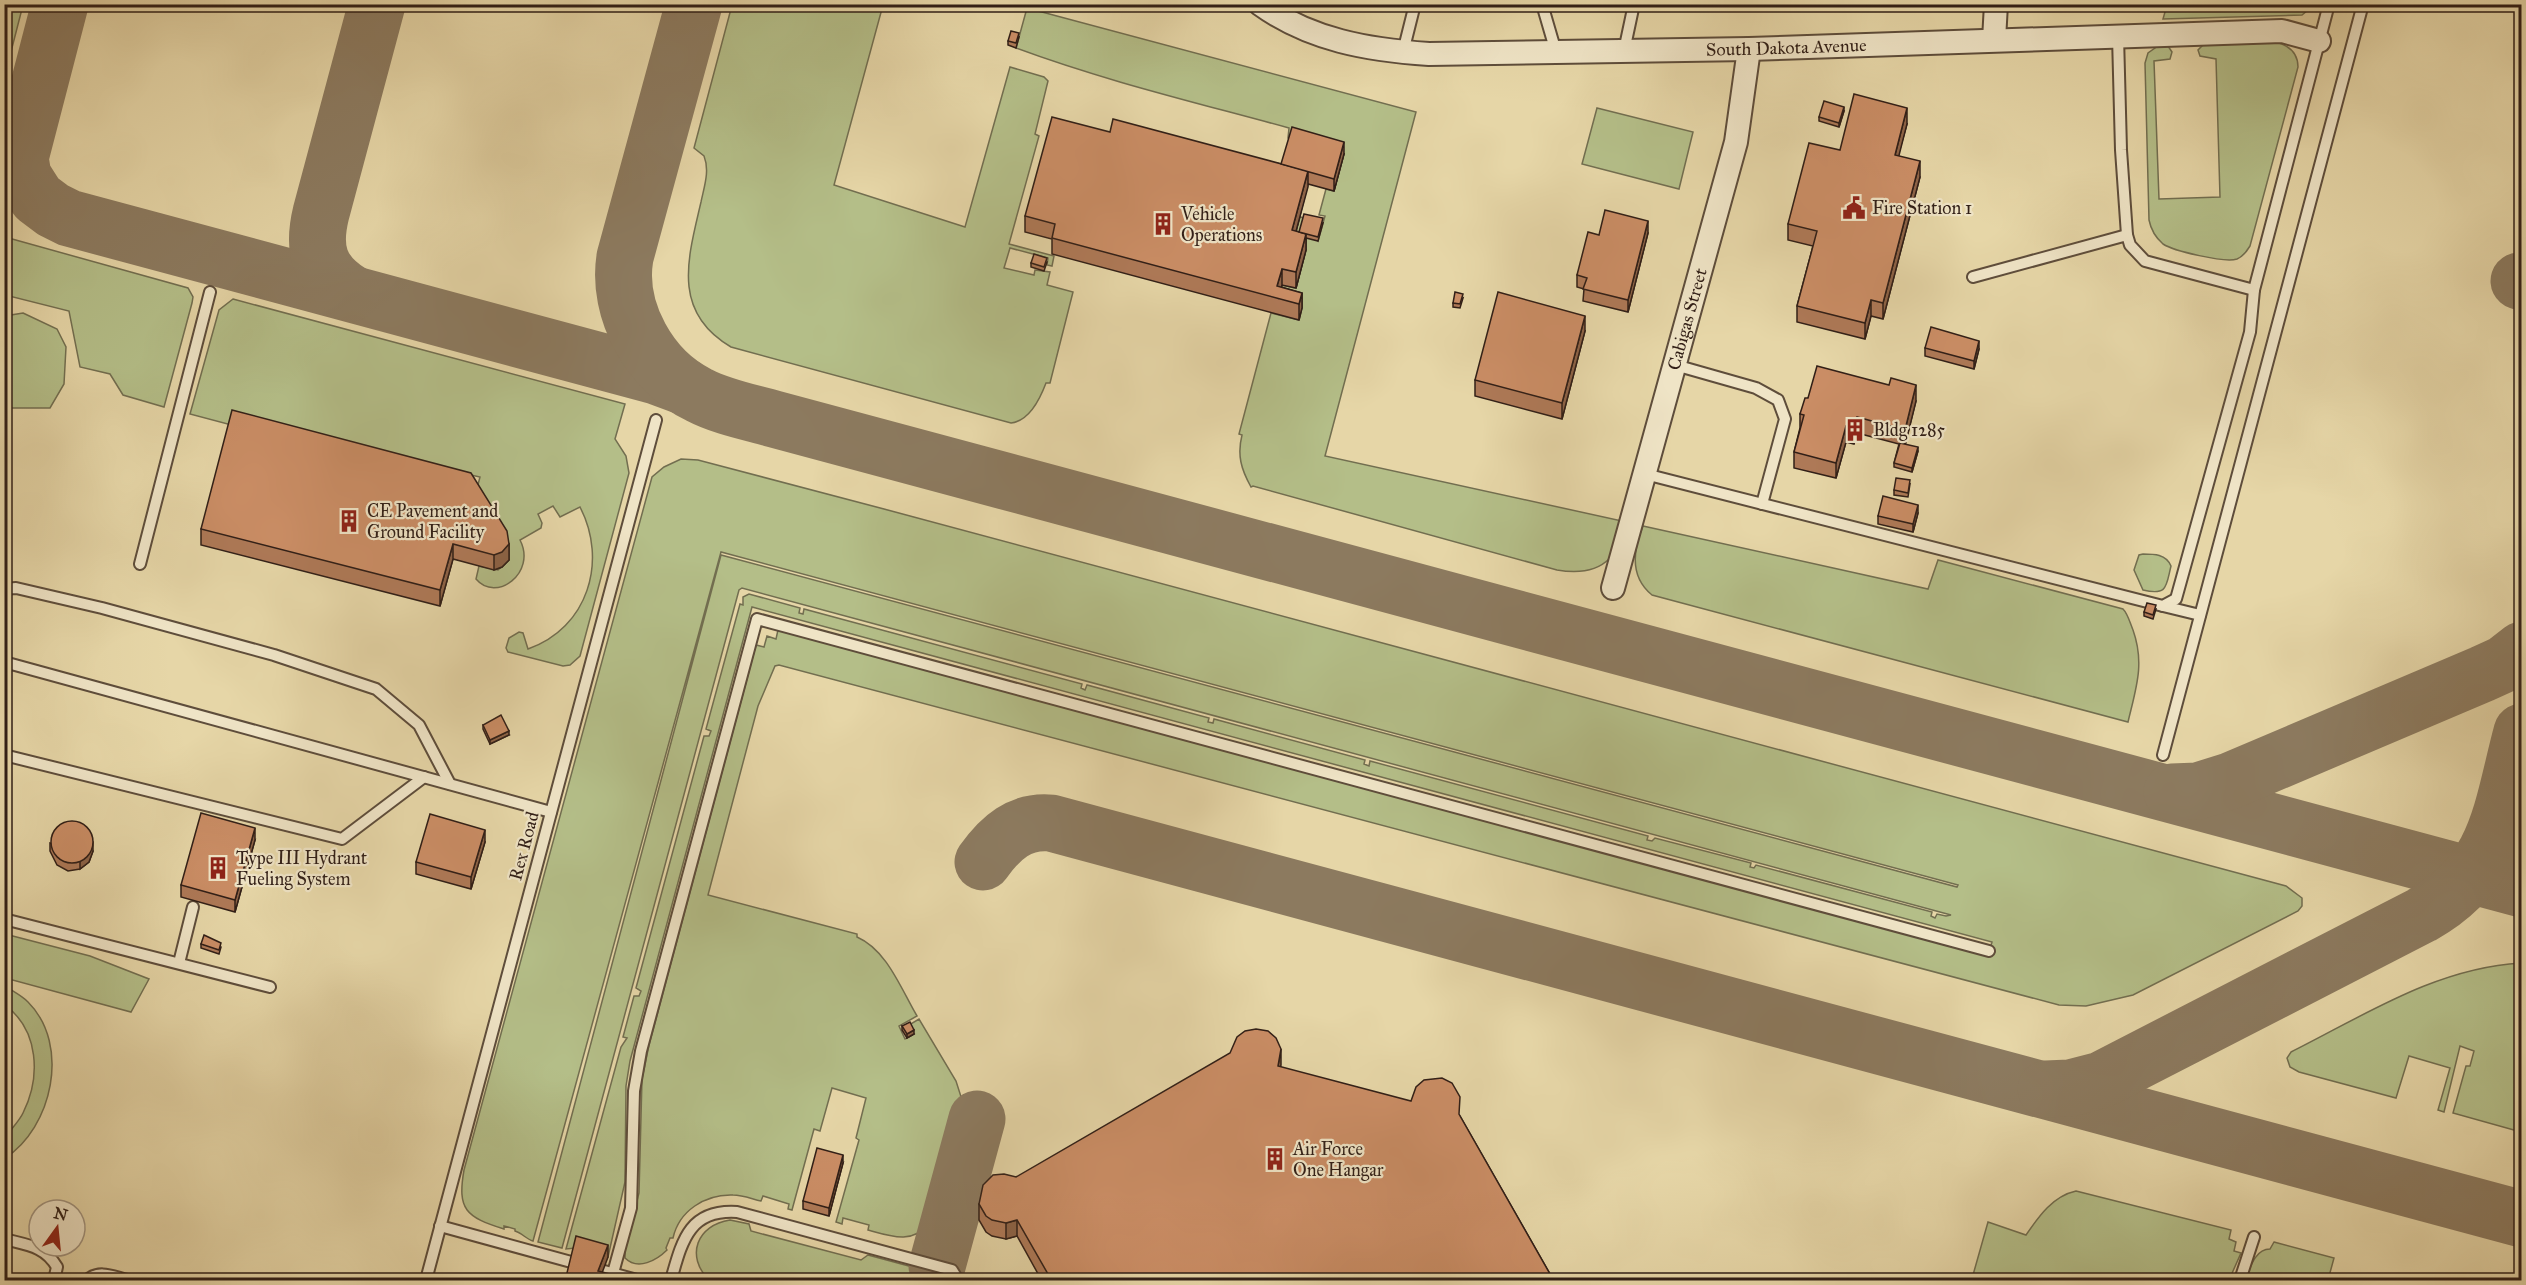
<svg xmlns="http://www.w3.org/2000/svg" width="2526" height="1285" viewBox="0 0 2526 1285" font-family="'IM FELL Great Primer',serif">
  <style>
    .green { fill: #b4be88; stroke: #726e50; stroke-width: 1.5 }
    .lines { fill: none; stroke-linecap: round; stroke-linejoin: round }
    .taxiway { stroke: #8c7a5f; stroke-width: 57 }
    .service-casing { stroke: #5e4d3b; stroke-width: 14 }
    .minor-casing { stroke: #5e4d3b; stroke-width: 26 }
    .service { stroke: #efe4c6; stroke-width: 10 }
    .minor { stroke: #efe4c6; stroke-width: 22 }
    .wall { fill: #ae7957; stroke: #311f17; stroke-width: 1.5 }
    .shaded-wall { fill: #8d6347; stroke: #311f17; stroke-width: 1.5 }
    .building { fill: #ca8d65; stroke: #311f17; stroke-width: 1.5 }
    .labels { text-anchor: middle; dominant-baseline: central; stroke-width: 4.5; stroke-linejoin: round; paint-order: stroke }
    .street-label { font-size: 18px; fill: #311f17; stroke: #efe4c6 }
    .poi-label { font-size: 18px; fill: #311f17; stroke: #efe4c6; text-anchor: start }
  </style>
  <rect width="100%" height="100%" fill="#e6d6a7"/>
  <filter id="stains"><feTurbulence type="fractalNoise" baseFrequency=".00333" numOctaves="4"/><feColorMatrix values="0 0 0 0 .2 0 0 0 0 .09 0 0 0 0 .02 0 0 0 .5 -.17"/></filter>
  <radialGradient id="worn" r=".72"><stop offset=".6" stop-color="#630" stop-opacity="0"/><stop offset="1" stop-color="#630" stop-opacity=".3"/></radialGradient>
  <g class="green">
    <polygon points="5,4 23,5 5,75 4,5"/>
    <path d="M732 5H883L834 185 965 227 1010 67 1044 77 1048 81 1035 134 1039 136 1009 244 1054 256 1052 266 1047 265 1048 258 1010 248 1004 268 1034 275 1035 270 1050 272 1047 285 1073 292 1050 383H1046C1040 399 1029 421 1011 423L731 347C671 312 688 258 701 202 704 187 710 171 704 156L694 148Z"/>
    <polygon points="2167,5 2167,4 2314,5 2302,15 2163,19"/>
    <path d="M1027 8 1416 112 1325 456 1622 521 1609 559C1595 573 1575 573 1557 570L1253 486 1251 487C1241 469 1237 455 1242 435L1239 434 1271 313 1299 320 1277 302 1282 285 1296 288 1306 250 1292 246 1300 217 1304 218 1318 241 1325 216 1319 215 1326 189 1334 191 1344 154 1288 138 1289 128C1198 103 1105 81 1016 48Z"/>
    <path d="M2275 42C2288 45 2298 52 2298 67L2250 246C2247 251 2242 257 2237 259 2224 263 2174 251 2163 244 2155 237 2151 230 2149 220L2145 63 2148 53 2158 46H2168L2172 52 2170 59 2154 61 2159 199 2220 197 2216 59 2200 56 2198 50 2203 45Z"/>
    <polygon points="1597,108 1693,132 1679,189 1582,164"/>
    <polygon points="5,237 188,288 193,297 192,303 164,407 123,395 110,374 80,367 69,311 5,295"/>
    <path d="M233 299 625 404 615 439 626 456 629 473 580 656 570 665 563 666 508 652 506 648 509 638 519 632 523 633 528 649C588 628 608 561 580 507L560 517 553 506 538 514 542 523 541 528 520 540C537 573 496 603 476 579L479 566 498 570 509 560 475 496 480 477 462 473 458 485 190 414 219 310Z"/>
    <polygon points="23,313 57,329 66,347 64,384 50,408 5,408 5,316"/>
    <path d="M681 459 698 460 884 509 2286 886 2302 898V906L2298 911 2133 995 2086 1006 2059 1005 779 665 775 666 758 706 708 895 857 934V937C887 950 901 989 917 1016L899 1026 905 1039 914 1034 909 1025 919 1019 956 1081 963 1103 935 1214 931 1215 929 1222 931 1223C912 1244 893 1237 868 1230L869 1225 843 1218 842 1224 836 1222 859 1140 856 1138 866 1098 832 1088 820 1131 814 1129 792 1210 788 1209 789 1204 763 1196 761 1201C752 1199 743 1195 733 1195 705 1194 679 1211 673 1238H670L666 1248 667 1250C657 1260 638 1271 625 1258V1249L639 1193 642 1079 649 1045 756 645 764 647 767 636 776 639 778 630 1988 956 1992 942 752 607 630 1061 626 1086 625 1182 608 1257 576 1248 566 1249 621 1047 627 1038 623 1037 634 996H639L641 991 636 988 704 736H709L711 731 706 729 740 604 743 605V597L749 594 800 608 799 613 803 614 804 609 1082 684 1081 688 1085 690 1087 685 1209 718 1208 722 1213 723 1214 719 1365 760 1364 764 1369 766 1370 761 1648 836 1647 840 1652 841 1655 838 1751 863 1750 867 1754 868 1756 865 1932 912 1931 916 1935 918 1937 914 1946 916 1951 915 742 588 739 590 562 1248 538 1242 721 555 1957 887 1958 885 721 552 533 1241C526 1239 522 1233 515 1231V1229L504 1226V1229C466 1217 457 1210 464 1170L652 477 664 467Z"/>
    <path d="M1643 526 1928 589 1938 560 2123 609C2128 614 2130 623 2133 630 2145 664 2136 688 2128 722L1652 595C1630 577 1633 550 1643 526Z"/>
    <path d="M2143 554C2154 554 2166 554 2171 566 2166 586 2168 596 2143 590L2134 570 2139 555Z"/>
    <polygon points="5,934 90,956 149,979 131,1012 5,978"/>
    <path d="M2521 963V1132L2453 1113 2466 1066H2470L2474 1051 2460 1046 2444 1112 2438 1110 2450 1068 2409 1056 2396 1098 2299 1072 2290 1067 2287 1058 2291 1052C2365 1015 2436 968 2521 963Z"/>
    <path d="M5 986C12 991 21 995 28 1002 71 1045 52 1128 5 1158 4 1153 3 1144 4 1140 7 1133 19 1122 23 1113 41 1077 39 1030 5 1005Z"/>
    <path d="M2076 1191 2231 1230 2229 1239 2236 1242 2234 1251 2241 1253 2229 1280H1981L1978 1275H1973L1988 1222 2026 1235C2039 1216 2053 1196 2076 1191Z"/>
    <path d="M730 1220 749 1224 751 1231 861 1260 868 1255 931 1272 945 1280H709C685 1256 697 1225 730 1220Z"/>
    <path d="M2274 1242 2334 1258 2328 1280H2245C2250 1268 2255 1249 2270 1249Z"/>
  </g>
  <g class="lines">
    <g class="taxiway">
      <polyline points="60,4 20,158 23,176 37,198 53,210 69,218 656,376 683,386"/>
      <path d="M694 4 625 257C616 311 650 371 699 395 722 407 749 412 774 419L2522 889"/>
      <polyline points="2519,281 2522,282"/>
      <path d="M351 293C319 273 312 250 321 213L377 4"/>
      <polyline points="2172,792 2198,791 2230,781 2482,674 2504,664 2522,650"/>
      <path d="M983 862C1000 838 1020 820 1051 823L2522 1219"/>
      <path d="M2046 1089 2070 1088 2101 1080 2422 915C2499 872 2501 810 2522 732"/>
      <polyline points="937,1266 977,1119"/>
    </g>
    <g class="service-casing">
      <g id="service">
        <polyline points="1542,4 1556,52"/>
        <polyline points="2118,36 2121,150 2127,235 2130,245 2145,261 2254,290 2329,4"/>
        <polyline points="1624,51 1634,4"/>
        <polyline points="1403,52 1415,4"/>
        <polyline points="1973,277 2127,235"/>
        <polyline points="1675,365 1756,388 1778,400 1785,419 1762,504"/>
        <polyline points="1645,474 2163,606 2176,599 2250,332 2254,290"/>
        <polyline points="140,564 210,292"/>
        <polyline points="4,589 16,588 102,608 274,655 376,689 419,725 450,784"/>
        <polyline points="2163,606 2200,615"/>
        <polyline points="4,662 551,812"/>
        <polyline points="4,755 342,839 424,777"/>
        <polyline points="2163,755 2363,4"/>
        <polyline points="4,919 270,987"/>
        <polyline points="179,963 193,907"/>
        <polyline points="440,1226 637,1280"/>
        <path d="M4 1239C27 1245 45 1246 57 1267L54 1280"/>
        <polyline points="613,1273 631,1208 634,1091 641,1051 757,619 1989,951"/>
        <path d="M87 1280C100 1269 114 1277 128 1280"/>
        <polyline points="426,1280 656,420"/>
        <path d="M671 1280C682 1241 689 1209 737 1212L952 1270 958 1280"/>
        <polyline points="2240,1280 2254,1237"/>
      </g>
    </g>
    <g class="minor-casing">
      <g id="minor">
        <path id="s1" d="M1260 4C1310 40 1368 50 1429 54L1749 49 2282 31 2319 41"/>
        <polyline points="1994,40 1996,4"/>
        <path id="s2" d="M1613 588 1736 142 1749 49"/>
      </g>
    </g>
    <use href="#service" class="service"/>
    <use href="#minor" class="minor"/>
  </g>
  <g class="wall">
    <polygon points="1019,37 1016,48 1008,45 1008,41"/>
    <polygon points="1844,111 1839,127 1819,121 1819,117"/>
    <polygon points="1907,124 1898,156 1920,177 1883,319 1871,316 1865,339 1797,322 1797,306 1813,246 1788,240 1788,224 1840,150"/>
    <polygon points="1110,132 1281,164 1344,154 1334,191 1308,184 1296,231 1299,232 1323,223 1318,241 1306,238 1306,250 1296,288 1282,285 1281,287 1302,293 1302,308 1299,320 1052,254 1052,239 1025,232 1025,216"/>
    <polygon points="1648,233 1628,312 1583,301 1584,289 1577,287 1577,275 1599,235"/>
    <polygon points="1047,262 1044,271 1031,267 1031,263"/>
    <polygon points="1463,298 1460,308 1453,307 1453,303"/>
    <polygon points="1585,331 1562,419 1475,396 1475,380"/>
    <polygon points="1925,348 1979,349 1974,369 1925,356"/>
    <polygon points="1808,398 1916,401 1905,444 1918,451 1912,472 1894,467 1894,463 1899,444 1857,433 1854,444 1846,442 1836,478 1794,468 1794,452 1800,428 1800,414"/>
    <polygon points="1910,484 1908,497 1894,495 1894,490"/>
    <polygon points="1918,513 1913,532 1878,524 1878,516"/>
    <polygon points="201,529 509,544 509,560 502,567 494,570 453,559 440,606 201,545"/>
    <polygon points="2156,609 2153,619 2144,616 2144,612"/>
    <polygon points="483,725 509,735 490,744 483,729"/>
    <polygon points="255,840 235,912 181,897 181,885"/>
    <polygon points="485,842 471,889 416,874 416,862"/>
    <polygon points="50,843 93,851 89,862 80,869 68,871 57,865 50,851"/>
    <polygon points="201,944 221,947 219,954 201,948"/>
    <polygon points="902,1026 914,1034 907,1038 902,1030"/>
    <polygon points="1460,1116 1554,1281 1042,1281 1017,1236 1006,1239 992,1236 986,1232 979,1220 979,1204 1016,1177"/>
    <polygon points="843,1163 829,1216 803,1209 803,1201"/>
  </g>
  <g class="shaded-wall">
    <polygon points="1844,107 1844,111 1839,127 1839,123"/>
    <polygon points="1907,108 1907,124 1895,171 1895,155"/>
    <polygon points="1344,142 1344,154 1334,191 1334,179"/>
    <polygon points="1920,161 1920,177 1883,319 1883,303"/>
    <polygon points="1308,171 1308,187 1292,246 1292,230"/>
    <polygon points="1648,221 1648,233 1628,312 1628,300"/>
    <polygon points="1306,234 1306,250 1296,288 1296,272"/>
    <polygon points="1282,269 1282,285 1278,299 1277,286"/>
    <polygon points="1302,293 1302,308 1299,320 1299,304"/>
    <polygon points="1871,300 1871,316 1865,339 1865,323"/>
    <polygon points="1585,316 1585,331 1562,419 1562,403"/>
    <polygon points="1979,341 1979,349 1974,369 1974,361"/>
    <polygon points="1916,385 1916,401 1905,446 1905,430"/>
    <polygon points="1857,417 1857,433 1854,444 1854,428"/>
    <polygon points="1846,426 1846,442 1836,478 1836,463"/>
    <polygon points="1918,447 1918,451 1912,472 1912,468"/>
    <polygon points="1918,505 1918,513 1913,532 1913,524"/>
    <polygon points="453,544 453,559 440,606 440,590"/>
    <polygon points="509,544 509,560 502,567 494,570 494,555"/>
    <polygon points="509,731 509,735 490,744 490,740"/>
    <polygon points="255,828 255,840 235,912 235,900"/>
    <polygon points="485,830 485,842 471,889 471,877"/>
    <polygon points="93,843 93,851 89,862 80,869 80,861"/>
    <polygon points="914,1030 914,1034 907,1038 907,1034"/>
    <polygon points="1281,1049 1281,1065 1278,1081 1278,1066"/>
    <polygon points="843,1155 843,1163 829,1216 829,1208"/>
    <polygon points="1017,1220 1017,1236 1006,1239 1006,1223"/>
    <polygon points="608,1245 608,1257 599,1281 598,1271"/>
  </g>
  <g class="building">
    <polygon points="1011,31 1019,33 1016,43 1008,41"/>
    <polygon points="1854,94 1907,108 1895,155 1920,161 1883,303 1871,300 1865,323 1797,306 1817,231 1788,224 1809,143 1840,150"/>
    <polygon points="1824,101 1844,107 1839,123 1819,117"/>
    <polygon points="1052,117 1110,132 1113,119 1308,171 1292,230 1306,234 1296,272 1282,269 1277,286 1302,293 1299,304 1052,238 1055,224 1025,216"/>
    <polygon points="1292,127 1344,142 1334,179 1281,164"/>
    <polygon points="1605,210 1648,221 1628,300 1583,289 1587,278 1577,275 1588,232 1599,235"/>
    <polygon points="1304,214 1323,218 1318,237 1299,232"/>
    <polygon points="1034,254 1047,258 1044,267 1031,263"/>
    <polygon points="1455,292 1463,294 1460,304 1453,303"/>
    <polygon points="1498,292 1585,316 1562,403 1475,380"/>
    <polygon points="1931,327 1979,341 1974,361 1925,348"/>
    <polygon points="1817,366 1889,385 1891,378 1916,385 1905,430 1857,417 1854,428 1846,426 1836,463 1794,452 1804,415 1800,414 1805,398 1808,398"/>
    <polygon points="232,410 471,473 507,531 509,544 502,552 494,555 453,544 440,590 201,529"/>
    <polygon points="1900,443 1918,447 1912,468 1894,463"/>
    <polygon points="1896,478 1910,480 1908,493 1894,490"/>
    <polygon points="1883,496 1918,505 1913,524 1878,516"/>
    <polygon points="2147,603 2156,605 2153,615 2144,612"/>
    <polygon points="501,715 509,731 490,740 483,725"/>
    <polygon points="201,813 255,828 235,900 181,885"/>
    <polygon points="430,814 485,830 471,877 416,862"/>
    <circle cx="72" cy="842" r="21"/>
    <polygon points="204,935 221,943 219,950 201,944"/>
    <polygon points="910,1022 914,1030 907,1034 902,1026"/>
    <polygon points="1256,1029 1268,1031 1276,1038 1281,1049 1278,1066 1411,1101 1416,1087 1424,1080 1442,1078 1452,1083 1460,1097 1459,1114 1554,1281 1052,1281 1017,1220 1006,1223 992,1220 986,1216 979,1204 983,1185 993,1175 1004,1174 1016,1177 1230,1053 1237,1037 1245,1031"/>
    <polygon points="817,1148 843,1155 829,1208 803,1201"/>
    <polygon points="576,1236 608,1245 598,1271 614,1275 613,1281 565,1281"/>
  </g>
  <defs>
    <g id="civic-bare" transform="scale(1.8)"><path d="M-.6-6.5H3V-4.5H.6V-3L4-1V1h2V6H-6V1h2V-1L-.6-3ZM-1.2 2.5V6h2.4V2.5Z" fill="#8f2418" stroke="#efe4c6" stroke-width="2.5" paint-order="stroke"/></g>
    <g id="building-bare" transform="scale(1.8)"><path d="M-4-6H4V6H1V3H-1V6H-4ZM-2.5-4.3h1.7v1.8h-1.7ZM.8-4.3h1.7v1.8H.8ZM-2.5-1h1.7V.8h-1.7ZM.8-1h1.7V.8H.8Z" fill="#8f2418" stroke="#efe4c6" stroke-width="2.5" paint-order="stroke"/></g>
  </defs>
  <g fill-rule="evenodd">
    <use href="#civic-bare" x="1854" y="208"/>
    <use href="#building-bare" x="1163" y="224"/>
    <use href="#building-bare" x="1855" y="430"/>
    <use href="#building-bare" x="349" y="521"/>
    <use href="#building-bare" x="218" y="868"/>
    <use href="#building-bare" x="1275" y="1159"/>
  </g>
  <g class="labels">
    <g class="street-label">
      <text stroke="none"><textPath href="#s1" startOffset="536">South Dakota Avenue</textPath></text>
      <text stroke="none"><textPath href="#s2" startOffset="279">Cabigas Street</textPath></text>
      <text transform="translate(524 846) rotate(-75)">Rex Road</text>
    </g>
    <g class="poi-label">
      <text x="1872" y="208">Fire Station 1</text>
      <text x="1181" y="214">Vehicle<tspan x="1181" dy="21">Operations</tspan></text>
      <text x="1873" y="430">Bldg 1285</text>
      <text x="367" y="511">CE Pavement and<tspan x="367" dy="21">Ground Facility</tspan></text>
      <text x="236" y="858">Type III Hydrant<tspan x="236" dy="21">Fueling System</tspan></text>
      <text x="1293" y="1149">Air Force<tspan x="1293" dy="21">One Hangar</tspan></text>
    </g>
  </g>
  <rect width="2526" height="1285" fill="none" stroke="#e6d6a7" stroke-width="24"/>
  <rect x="6" y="6" width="2514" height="1273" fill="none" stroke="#311f17" stroke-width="3"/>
  <rect x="12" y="12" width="2502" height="1261" fill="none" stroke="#311f17" stroke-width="1.5"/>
  <g transform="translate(57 1228) rotate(15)"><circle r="28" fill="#efe4c6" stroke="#a39580" stroke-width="1.5"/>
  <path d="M0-4.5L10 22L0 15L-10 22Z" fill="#8f2418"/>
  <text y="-9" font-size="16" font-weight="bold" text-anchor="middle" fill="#311f17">N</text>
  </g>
  <rect width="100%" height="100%" filter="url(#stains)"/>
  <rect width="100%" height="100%" fill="url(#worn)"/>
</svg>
